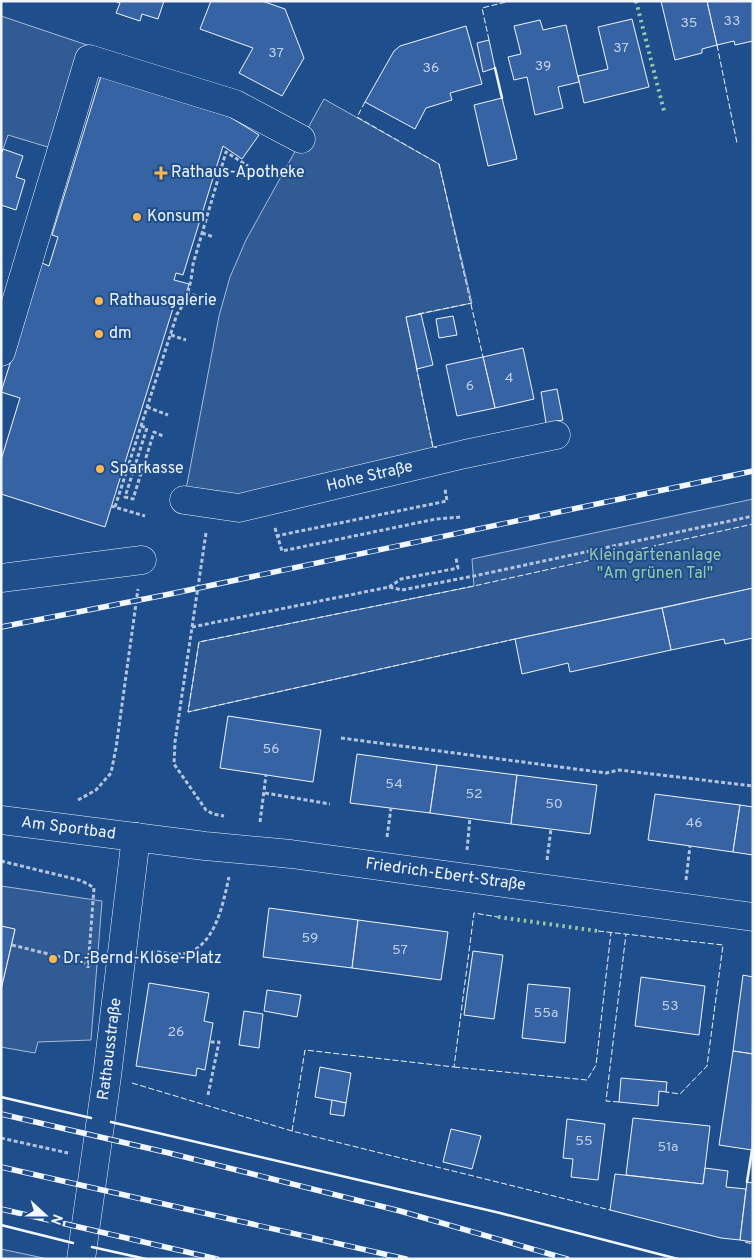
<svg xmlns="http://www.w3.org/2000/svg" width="754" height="1260" viewBox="0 0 754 1260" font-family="Overpass,sans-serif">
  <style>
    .built { fill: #305b95; stroke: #a8bbd7 }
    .building { fill: #3563a3; stroke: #f2f6ff }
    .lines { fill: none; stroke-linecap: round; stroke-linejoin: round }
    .minor-casing { stroke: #f2f6ff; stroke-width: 29 }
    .path { stroke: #b3c4dc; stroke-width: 3; stroke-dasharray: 4 2.5; stroke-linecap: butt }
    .minor { stroke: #1f4e8c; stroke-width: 28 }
    .rail-casing { stroke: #f2f6ff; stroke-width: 5.5 }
    .rail { stroke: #1f4e8c; stroke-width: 4; stroke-dasharray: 11; stroke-linecap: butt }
    .hedge { stroke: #97c8a6; stroke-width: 4; stroke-dasharray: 2.5 4; stroke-linecap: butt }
    .fence { stroke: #f2f6ff; stroke-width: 1; stroke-dasharray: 6 2.5; stroke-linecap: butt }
    .wall { stroke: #f2f6ff; stroke-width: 2.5 }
    .poi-dot { fill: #ffb74d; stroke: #1f4e8c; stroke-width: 2 }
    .labels { text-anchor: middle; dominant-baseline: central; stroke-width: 4; stroke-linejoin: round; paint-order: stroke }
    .number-label { font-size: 14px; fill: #c3d1e8 }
    .poi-label { font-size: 16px; fill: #f2f6ff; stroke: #1f4e8c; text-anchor: start }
    .street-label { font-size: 16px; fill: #f2f6ff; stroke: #1f4e8c }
    .park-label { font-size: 16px; fill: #97c8a6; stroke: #1f4e8c }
  </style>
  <rect width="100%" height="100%" fill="#1f4e8c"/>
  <g class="built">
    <polygon points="1,16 93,47 61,151 8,135 1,155"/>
    <polygon points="324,99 439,164 472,303 406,317 436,461 239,508 184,500 219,316 230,277 246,240"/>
    <polygon points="753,499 753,588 515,639 188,712 199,642 474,586 472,559"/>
    <polygon points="1,886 102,901 91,1040 38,1042 35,1053 1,1047 1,989 15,930 1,926"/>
    <polygon points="1,1249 48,1259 1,1259"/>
  </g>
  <g class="building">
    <polygon points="114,1 164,1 158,19 142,14 140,21 116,13 120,3"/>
    <polygon points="211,1 262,1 285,9 304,58 282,96 239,73 253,48 200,29"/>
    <polygon points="661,1 707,1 717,45 702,49 702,53 675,60"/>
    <polygon points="707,1 753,1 753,41 735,45 734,41 717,45"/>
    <polygon points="632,19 649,87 584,103 578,76 608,69 598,27"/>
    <polygon points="540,20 543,30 566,25 579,82 558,87 563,108 535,115 527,77 514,80 508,57 521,54 514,26"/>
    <polygon points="466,26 482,84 450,93 452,100 426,108 415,129 365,102 394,51 400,46"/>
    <polygon points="489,40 495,68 483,72 477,43"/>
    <polygon points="101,76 230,117 259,135 242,159 223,146 183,275 176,273 174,280 189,284 183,304 169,299 167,303 174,305 105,527 1,494 1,460 20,398 1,392 42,263 49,266 58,237 52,235"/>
    <polygon points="502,98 517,159 488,166 474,105"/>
    <polygon points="3,149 23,156 16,177 25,180 16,210 1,205 1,155"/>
    <polygon points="421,314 433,365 417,369 406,317"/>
    <polygon points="453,316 457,335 439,338 436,319"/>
    <polygon points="523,348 534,399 495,408 483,357"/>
    <polygon points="483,357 495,408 457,416 446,365"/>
    <polygon points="557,389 563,420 546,423 541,392"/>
    <polygon points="753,588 753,638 725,644 724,639 671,650 662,608"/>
    <polygon points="662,608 671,650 570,672 568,663 522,674 515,639"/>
    <polygon points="228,716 321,730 313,782 220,768"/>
    <polygon points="357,754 437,765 430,813 350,803"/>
    <polygon points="437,765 517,775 511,824 430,813"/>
    <polygon points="517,775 597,785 590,834 511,824"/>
    <polygon points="655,794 740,805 733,852 648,840"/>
    <polygon points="740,805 753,807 753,855 733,852"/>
    <polygon points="269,908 358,920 352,968 263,957"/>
    <polygon points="358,920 448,932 441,980 352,968"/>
    <polygon points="1,926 15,929 1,990"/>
    <polygon points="473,951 503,955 494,1019 464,1015"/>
    <polygon points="743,975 753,977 753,1054 733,1051"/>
    <polygon points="641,977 705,986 699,1035 635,1026"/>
    <polygon points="149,983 209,993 204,1021 213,1023 205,1070 197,1068 196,1076 136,1066"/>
    <polygon points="528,984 570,988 565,1043 522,1038"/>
    <polygon points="267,990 301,995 297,1017 264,1011"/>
    <polygon points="244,1011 263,1014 259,1048 239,1045"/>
    <polygon points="733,1051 753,1054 752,1150 719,1145"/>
    <polygon points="320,1067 351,1073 346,1103 315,1097"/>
    <polygon points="621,1078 667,1082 666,1092 659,1091 658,1106 619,1102"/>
    <polygon points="332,1100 346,1103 344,1116 330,1114"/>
    <polygon points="633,1118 710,1126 703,1184 626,1175"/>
    <polygon points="567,1119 605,1124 598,1180 571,1177 573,1159 563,1158"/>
    <polygon points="451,1129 481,1136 472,1169 443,1162"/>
    <polygon points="705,1168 728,1171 726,1187 746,1189 740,1240 721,1238 610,1210 615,1174 703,1184"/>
    <polygon points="747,1182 753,1183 753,1242 740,1240"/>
  </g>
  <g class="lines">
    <g class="minor-casing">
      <g id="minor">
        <polyline points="1,352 89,59 235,104 301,139"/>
        <path id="s1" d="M184 500 239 508 465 454 556 435"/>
        <polyline points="1,578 142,560"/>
        <path id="s2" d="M1 820 205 846 291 854 753 917"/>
        <path id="s3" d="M81 1259 107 1076 136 837"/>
      </g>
    </g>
    <g class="path">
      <polyline points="202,233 214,237"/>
      <polyline points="186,293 197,296"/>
      <polyline points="171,335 186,340"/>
      <polyline points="147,407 168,415"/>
      <polyline points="141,426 147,428 125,497 133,499 154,432 163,436"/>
      <polyline points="111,506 145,516"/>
      <path d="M115 507 177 314C187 301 192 280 193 264L226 152 248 166"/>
      <polyline points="275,528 282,551 436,519 461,517"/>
      <polyline points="206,533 175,742 174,764 206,810 213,814 224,816"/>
      <polyline points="276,536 447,501 445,489"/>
      <polyline points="389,587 401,579 458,568 456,558"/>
      <polyline points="192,627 389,587 402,590 474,576 753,516"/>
      <polyline points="341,738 606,773 619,770 753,786"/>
      <polyline points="265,793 330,804"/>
      <polyline points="78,800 96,790 111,773 116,748 138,589"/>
      <polyline points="260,822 266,775"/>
      <polyline points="387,837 391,808"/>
      <polyline points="467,850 470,818"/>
      <polyline points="547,860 551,829"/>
      <polyline points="1,861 79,880 88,884 94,888 88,968"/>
      <polyline points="686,880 690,846"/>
      <polyline points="12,945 89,964"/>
      <path d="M151 951C162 952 175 956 187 953 216 944 223 903 229 877"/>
      <polyline points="208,1095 219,1042 210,1042"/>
      <polyline points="1,1138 68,1153"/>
    </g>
    <use href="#minor" class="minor"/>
    <g class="rail-casing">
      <g id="rail">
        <polyline points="1,627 170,594 753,471"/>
        <polyline points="1,1114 169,1153 400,1211 567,1259"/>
        <polyline points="1,1167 406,1259"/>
        <polyline points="1,1209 217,1259"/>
      </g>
    </g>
    <use href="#rail" class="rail"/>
    <g class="hedge">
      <polyline points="636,1 664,111"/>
      <polyline points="498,917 598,931"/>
    </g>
    <g class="fence">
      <polyline points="489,40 482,8 510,1"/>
      <polyline points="717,45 737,143"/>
      <polyline points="365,102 357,117 439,164 483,357"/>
      <polyline points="418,314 472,303"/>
      <polyline points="416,366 433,448 437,447"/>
      <polyline points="515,639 188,712 199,642 474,586 753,524"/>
      <polyline points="598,931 723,945 707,1066 680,1094 666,1092"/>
      <polyline points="454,1067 587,1080 596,1065 611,932"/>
      <polyline points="132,1083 292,1131 610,1210"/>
      <polyline points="619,1102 606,1101 626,934"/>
      <polyline points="292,1131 305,1050 454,1067 474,913 498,917"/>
      <polyline points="745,1242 753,1244"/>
    </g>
    <g class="wall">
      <polyline points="495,68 502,98"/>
      <polyline points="1,1097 91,1118"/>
      <polyline points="111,1122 500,1213 678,1259"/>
      <polyline points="747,1182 752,1150"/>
      <polyline points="1,1225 73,1243"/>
      <polyline points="92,1247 146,1259"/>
    </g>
  </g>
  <g class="poi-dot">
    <path d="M158.5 165.5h5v5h5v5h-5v5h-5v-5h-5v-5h5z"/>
    <circle cx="137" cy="217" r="5"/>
    <circle cx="99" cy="301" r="5"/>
    <circle cx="99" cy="334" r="5"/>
    <circle cx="100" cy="469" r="5"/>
    <circle cx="53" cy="959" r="5"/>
  </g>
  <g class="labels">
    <g class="number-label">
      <text x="732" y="21">33</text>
      <text x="689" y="23">35</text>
      <text x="621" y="48">37</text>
      <text x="276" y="53">37</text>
      <text x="543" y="66">39</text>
      <text x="431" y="68">36</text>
      <text x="509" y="378">4</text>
      <text x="470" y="386">6</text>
      <text x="271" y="749">56</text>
      <text x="394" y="784">54</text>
      <text x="474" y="794">52</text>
      <text x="554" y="804">50</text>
      <text x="694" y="823">46</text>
      <text x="310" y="938">59</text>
      <text x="400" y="950">57</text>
      <text x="670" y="1006">53</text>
      <text x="546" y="1013">55a</text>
      <text x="176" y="1032">26</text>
      <text x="584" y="1141">55</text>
      <text x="668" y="1147">51a</text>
    </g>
    <g class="poi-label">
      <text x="171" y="173">Rathaus-Apotheke</text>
      <text x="147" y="217">Konsum</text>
      <text x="109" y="301">Rathausgalerie</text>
      <text x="109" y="334">dm</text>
      <text x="110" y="469">Sparkasse</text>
      <text x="63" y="959">Dr.-Bernd-Klose-Platz</text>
    </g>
    <g class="street-label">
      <text stroke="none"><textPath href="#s1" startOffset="190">Hohe Straße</textPath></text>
      <text stroke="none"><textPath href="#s2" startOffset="68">Am Sportbad</textPath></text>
      <text stroke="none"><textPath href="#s2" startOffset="448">Friedrich-Ebert-Straße</textPath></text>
      <text stroke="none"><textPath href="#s3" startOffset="212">Rathausstraße</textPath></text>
    </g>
    <g class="park-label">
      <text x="655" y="556">Kleingartenanlage<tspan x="655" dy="18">"Am grünen Tal"</tspan></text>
    </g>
  </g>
  <rect width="754" height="1260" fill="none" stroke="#f2f6ff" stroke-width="5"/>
  <g transform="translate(45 1215) rotate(111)" stroke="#1f4e8c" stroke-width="4" paint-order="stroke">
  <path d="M0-4L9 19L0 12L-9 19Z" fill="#f2f6ff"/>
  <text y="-8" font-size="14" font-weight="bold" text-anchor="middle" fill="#f2f6ff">N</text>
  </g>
</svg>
